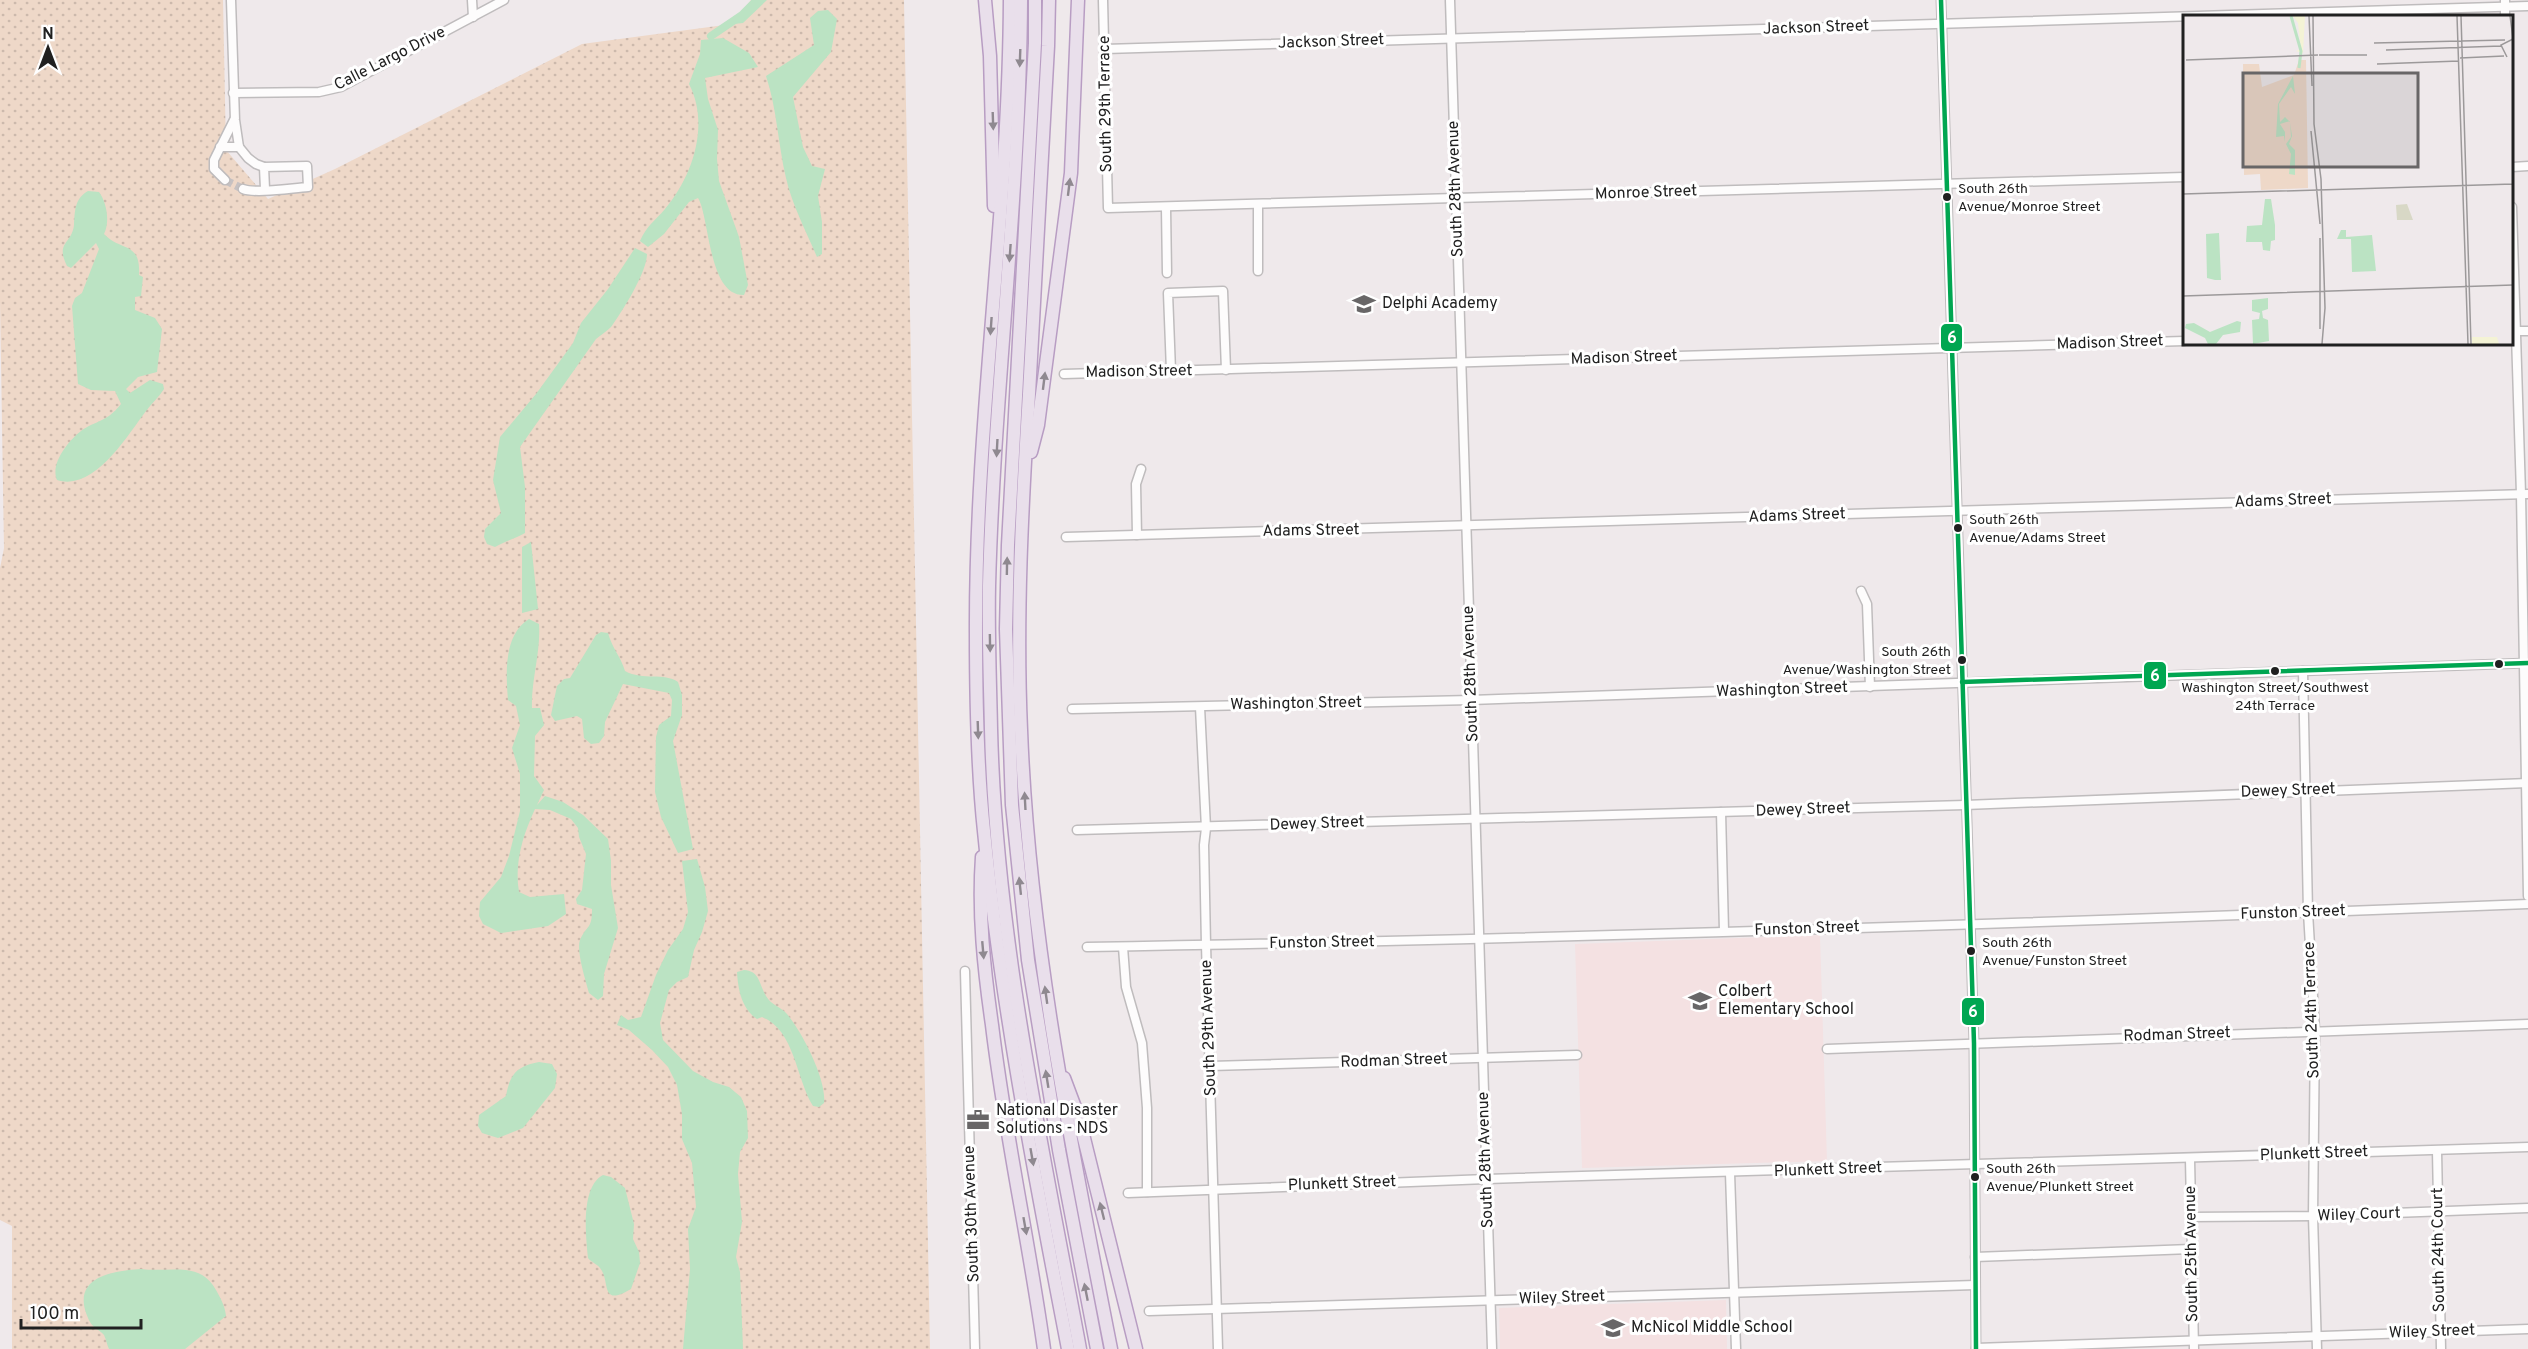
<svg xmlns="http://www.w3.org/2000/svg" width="2528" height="1349" viewBox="0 0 2528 1349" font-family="Overpass,sans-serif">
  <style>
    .education { fill: #f4e1e2 }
    .grass { fill: url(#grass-dots) }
    .water { fill: #bbe3c3 }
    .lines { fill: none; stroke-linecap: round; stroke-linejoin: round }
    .canal { stroke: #bbe3c3; stroke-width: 8 }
    .minor-tunnel { stroke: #c6c1c2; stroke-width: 8; stroke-dasharray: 8 4; stroke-linecap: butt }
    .minor-casing { stroke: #bfbcbd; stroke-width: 11 }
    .highway-casing { stroke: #b89dc3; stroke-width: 15 }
    .minor { stroke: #fdfcfc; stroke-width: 8 }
    .highway { stroke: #e9dfeb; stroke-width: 12 }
    .bus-1-casing { stroke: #fff; stroke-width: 9 }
    .bus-1 { stroke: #00a651; stroke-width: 4.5 }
    .oneway { fill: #8f8990 }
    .bus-dot { fill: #202020; stroke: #fff; stroke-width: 2 }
    .labels { text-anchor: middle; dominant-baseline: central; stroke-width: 6; stroke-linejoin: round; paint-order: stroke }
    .bus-label { font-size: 14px; fill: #202020; stroke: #fff; text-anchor: start }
    .street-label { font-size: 16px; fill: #202020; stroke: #fff }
    .poi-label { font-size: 16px; fill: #202020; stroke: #fff; text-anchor: start }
    .inset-river { fill: none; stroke: #bbe3c3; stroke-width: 3 }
    .inset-road { fill: none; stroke: #9c999a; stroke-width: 1.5 }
    .view { fill: #686667; fill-opacity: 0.15; stroke: #686667; stroke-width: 3 }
    .inset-edge { fill: none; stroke: #202020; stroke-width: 3 }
    .line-badge { stroke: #fff; stroke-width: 2 }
    .badge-label { font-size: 16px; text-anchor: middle; font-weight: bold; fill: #fff }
  </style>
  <defs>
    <pattern id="grass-dots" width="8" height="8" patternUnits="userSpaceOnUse" patternTransform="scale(1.5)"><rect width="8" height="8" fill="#eed8c8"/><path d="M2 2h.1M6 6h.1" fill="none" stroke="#ccb9ac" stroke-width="1.8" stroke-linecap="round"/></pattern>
  </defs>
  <rect width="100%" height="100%" fill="#efe9eb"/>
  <g class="education">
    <polygon points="1820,935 1827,1161 1582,1168 1575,944"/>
    <polygon points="1726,1300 1727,1349 1500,1349 1499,1308"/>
  </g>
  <polygon class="grass" points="0,0 223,0 226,150 268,199 335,169 582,44 732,24 751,0 904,0 930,1349 12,1349 12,1226 0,1220 0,568 4,548 0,301"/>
  <g class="water">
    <polygon points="752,0 767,0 743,23 734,24 734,21"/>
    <path d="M828 10 837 19 831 52 793 97 803 147 812 166 825 169 818 196 822 222V254L817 257C806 231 792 205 786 178 778 144 777 109 766 76L814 45 810 18 818 11Z"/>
    <path d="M723 38 749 53 758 67 705 78 708 99 718 130 717 159 719 181 739 237 748 285 744 295C708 296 710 218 698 198L689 202 664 234 648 247 640 241C647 225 655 221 665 209 693 176 710 124 689 84L700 54 701 40Z"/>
    <path d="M88 191 99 192C107 203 110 222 104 234 121 252 141 241 139 275L143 277 141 296 135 297V310L155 318 162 329 157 372 138 377 126 389 130 393 150 380 163 384 164 389C159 397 152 403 146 411 127 436 94 492 57 480 50 464 68 441 81 431 96 420 106 423 121 404L115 391 91 390 78 384 72 306 75 298 82 293 99 249 96 243 71 268 67 266C55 242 72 244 74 225 75 212 74 199 88 191Z"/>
    <path d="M635 248 647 254C647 272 622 312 611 327 607 331 601 335 596 339L520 447 525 487V533C515 539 505 541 495 547L487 544 484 537 485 529 501 513 493 480 500 437 536 394 573 343 581 323 608 289Z"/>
    <polygon points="531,542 538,609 522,613 522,547"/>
    <path d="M529 619 539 624C541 652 531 680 532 708H540L544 725 535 736 534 776 544 790 537 805 545 796 563 802 583 815 608 839 611 861V885L618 928 604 974 603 996 598 1000 589 993C586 981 576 951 580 940 587 924 592 930 592 909L577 904 576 899 582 890 586 854 579 837 578 828 571 819 550 810 535 809C523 835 514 863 519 892L530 897 564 894 566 914 548 926 501 933 483 924 479 916 480 902 501 877 509 856 520 811V774L512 748 520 725 516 706 508 700C506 675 503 635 529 619Z"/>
    <path d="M601 632 608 633C612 648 621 657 625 671 643 681 664 672 678 682L682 695V715L673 741 693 849 678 853 661 817 655 792 656 737 659 725 671 716 672 700 669 693 623 684 605 722 604 736 599 743 591 744 584 738 582 719 577 716 555 721 551 715 557 686 564 679 570 678 596 635Z"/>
    <polygon points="697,859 705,887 708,911 702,932 694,950 688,977 677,982 669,990 660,1023 663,1040 693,1071 713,1082 729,1087 741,1097 747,1111 748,1138 740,1152 738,1174 742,1222 736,1257 740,1272 743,1349 683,1349 690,1269 688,1229 696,1207 692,1163 682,1139 682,1114 677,1085 668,1067 652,1050 629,1030 617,1025 621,1015 628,1020 641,1017 656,975 668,950 683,929 688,912 682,861"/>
    <path d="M744 970C760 971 759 984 766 996 771 1005 781 1007 787 1014 802 1032 827 1080 824 1103L819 1107 813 1106C796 1079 795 1030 762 1017L757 1019C742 1009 738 990 737 972Z"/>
    <path d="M539 1062 552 1064 557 1074 555 1088 523 1128 498 1138 482 1133 478 1126 479 1115 506 1096C510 1074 517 1066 539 1062Z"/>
    <path d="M603 1175 611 1177 625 1188 634 1224 633 1239 639 1252 640 1263 631 1289C599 1308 611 1281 600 1268 597 1264 591 1262 588 1258 586 1237 580 1187 603 1175Z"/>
    <path d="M141 1269C169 1273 200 1260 216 1290 221 1299 225 1306 226 1316L185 1349H109C107 1345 106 1339 104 1335 100 1330 93 1328 90 1322 68 1279 108 1271 141 1269Z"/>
  </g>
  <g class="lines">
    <polyline class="canal" points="711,36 742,15 757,0"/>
    <polyline class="minor-tunnel" points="225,180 243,189"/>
    <g class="minor-casing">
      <g id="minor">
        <polyline points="231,0 235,120 239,147 248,158 256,164 264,167"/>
        <polyline points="472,0 473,17"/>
        <polyline points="1103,0 1108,208 2184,177"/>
        <polyline points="1450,0 1492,1349"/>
        <polyline points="1941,0 1974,1043 1976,1349"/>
        <polyline points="2505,0 2505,16"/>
        <polyline points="1105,49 2528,6"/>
        <polyline points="233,93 319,92 341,87 504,0"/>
        <polyline points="220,147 239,147"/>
        <polyline points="2512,167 2528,166"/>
        <polyline points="225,180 214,169 214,160 234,120"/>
        <path d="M243 189C255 194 292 188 308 187L307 166 264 167 265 189"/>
        <polyline points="1258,205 1258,271"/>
        <polyline points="2512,207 2521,494 2528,896"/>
        <polyline points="1166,208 1167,273"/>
        <polyline points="2512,331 2528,331"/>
        <polyline points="1171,371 1168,293 1223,291 1226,370"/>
        <polyline points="1064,374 2184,341"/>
        <polyline points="1137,535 1136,484 1141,469"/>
        <polyline points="1066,537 2528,494"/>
        <polyline points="1861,591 1867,604 1870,687"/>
        <polyline points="2303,671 2308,912 2315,1030 2313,1216 2317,1349"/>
        <polyline points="1200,707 1206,828 1204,845 1206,945 1218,1349"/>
        <polyline points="1072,709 1471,700 2528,663"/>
        <polyline points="1721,812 1724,931"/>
        <polyline points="1077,830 1965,805 2528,783"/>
        <path d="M1087 947C1567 939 2048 923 2528 904"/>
        <polyline points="1123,947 1126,987 1142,1043 1147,1108 1147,1192"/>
        <polyline points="965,971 975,1349"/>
        <polyline points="1827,1049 2528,1024"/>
        <polyline points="1211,1066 1577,1055"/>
        <polyline points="2437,1151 2441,1349"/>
        <polyline points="2190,1159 2194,1349"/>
        <polyline points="1730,1173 1736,1349"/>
        <polyline points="1128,1193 1487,1179 2528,1147"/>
        <polyline points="2190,1217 2313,1216 2528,1208"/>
        <polyline points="1975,1257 2191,1249"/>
        <polyline points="1149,1311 1975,1285"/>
        <polyline points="1976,1348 2528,1329"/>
      </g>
    </g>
    <g class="highway-casing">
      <g id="highway">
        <polyline points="985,0 990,56 994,206"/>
        <path d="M1010 0C1009 211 975 422 976 633 976 699 977 766 984 831 1001 1005 1035 1177 1068 1349"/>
        <path d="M1021 0C1020 196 994 390 989 586 988 633 990 681 991 729 996 938 1042 1144 1080 1349"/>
        <polyline points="1035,0 1035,43 1008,545 1006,629 1012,805 1028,960 1059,1150 1097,1349"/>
        <path d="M1049 0 1048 46C1042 162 1036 278 1029 394 1022 506 1016 618 1021 730 1029 940 1071 1144 1111 1349"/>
        <polyline points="1031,452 1038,425 1071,173 1078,0"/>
        <path d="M982 857C978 914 984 969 992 1025 1005 1134 1029 1241 1044 1349"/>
        <polyline points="1064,1078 1079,1118 1136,1349"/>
      </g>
    </g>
    <use href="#minor" class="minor"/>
    <use href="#highway" class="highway"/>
    <g class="bus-1-casing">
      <g id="bus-1">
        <polyline points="1941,0 1974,1043 1976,1349"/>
        <polyline points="1962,682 2528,663"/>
      </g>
    </g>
    <use href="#bus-1" class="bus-1"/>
  </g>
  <defs><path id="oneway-solid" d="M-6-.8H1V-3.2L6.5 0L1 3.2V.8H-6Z" transform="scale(1.5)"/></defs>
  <g class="oneway">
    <use href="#oneway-solid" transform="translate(1020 58) rotate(92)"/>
    <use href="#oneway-solid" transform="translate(993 121) rotate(88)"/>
    <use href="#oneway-solid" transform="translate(1069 187) rotate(-83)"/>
    <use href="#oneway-solid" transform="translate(1010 253) rotate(94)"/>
    <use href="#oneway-solid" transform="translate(991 326) rotate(94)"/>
    <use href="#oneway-solid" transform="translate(1044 381) rotate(-83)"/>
    <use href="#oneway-solid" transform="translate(997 448) rotate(93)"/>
    <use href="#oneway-solid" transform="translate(1007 566) rotate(-89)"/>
    <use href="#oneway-solid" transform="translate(990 643) rotate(89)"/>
    <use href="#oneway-solid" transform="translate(978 730) rotate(88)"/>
    <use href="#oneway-solid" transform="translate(1025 801) rotate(-93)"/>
    <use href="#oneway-solid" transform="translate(1020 886) rotate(-96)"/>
    <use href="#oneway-solid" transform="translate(983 950) rotate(85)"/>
    <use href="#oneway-solid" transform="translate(1046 995) rotate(-98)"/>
    <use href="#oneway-solid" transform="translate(1047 1079) rotate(-99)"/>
    <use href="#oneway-solid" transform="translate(1032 1157) rotate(80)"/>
    <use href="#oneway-solid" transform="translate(1102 1211) rotate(-104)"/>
    <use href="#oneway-solid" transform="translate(1025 1226) rotate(80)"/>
    <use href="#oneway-solid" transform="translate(1086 1292) rotate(-101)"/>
  </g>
  <defs>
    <g id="school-bare" transform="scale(1.8)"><path d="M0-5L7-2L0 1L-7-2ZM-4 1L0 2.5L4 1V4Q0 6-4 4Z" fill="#686667" stroke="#fff" stroke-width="2.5" paint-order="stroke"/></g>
    <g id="office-bare" transform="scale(1.8)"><path d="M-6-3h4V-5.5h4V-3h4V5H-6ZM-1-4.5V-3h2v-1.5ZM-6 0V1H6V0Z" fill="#686667" stroke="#fff" stroke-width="2.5" paint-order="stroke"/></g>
  </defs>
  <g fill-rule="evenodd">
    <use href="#school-bare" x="1364" y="304"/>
    <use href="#school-bare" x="1700" y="1001"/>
    <use href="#office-bare" x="978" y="1120"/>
    <use href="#school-bare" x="1613" y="1328"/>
  </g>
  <g class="bus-dot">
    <circle cx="1947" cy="197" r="5"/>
    <circle cx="1958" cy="528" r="5"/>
    <circle cx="1962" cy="660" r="5"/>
    <circle cx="2499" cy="664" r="5"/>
    <circle cx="2275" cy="671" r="5"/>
    <circle cx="1971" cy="951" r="5"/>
    <circle cx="1975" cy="1177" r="5"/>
  </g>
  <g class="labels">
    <g class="bus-label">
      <text x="1958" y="189">South 26th<tspan x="1958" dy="18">Avenue/Monroe Street</tspan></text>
      <text x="1969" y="520">South 26th<tspan x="1969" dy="18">Avenue/Adams Street</tspan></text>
      <text x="1951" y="652" text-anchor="end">South 26th<tspan x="1951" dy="18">Avenue/Washington Street</tspan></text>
      <text x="2275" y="688" text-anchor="middle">Washington Street/Southwest<tspan x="2275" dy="18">24th Terrace</tspan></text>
      <text x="1982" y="943">South 26th<tspan x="1982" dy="18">Avenue/Funston Street</tspan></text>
      <text x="1986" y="1169">South 26th<tspan x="1986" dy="18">Avenue/Plunkett Street</tspan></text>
    </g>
    <g class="street-label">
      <text transform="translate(1816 28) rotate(-2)">Jackson Street</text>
      <text transform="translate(1331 42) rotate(-2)">Jackson Street</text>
      <text transform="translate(390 59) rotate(-27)">Calle Largo Drive</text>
      <text transform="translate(1106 104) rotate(-91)">South 29th Terrace</text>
      <text transform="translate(1456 189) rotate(-92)">South 28th Avenue</text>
      <text transform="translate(1646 193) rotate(-2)">Monroe Street</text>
      <text transform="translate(2110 343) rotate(-2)">Madison Street</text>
      <text transform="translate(1624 358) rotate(-2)">Madison Street</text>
      <text transform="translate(1139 372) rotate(-1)">Madison Street</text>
      <text transform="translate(2283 501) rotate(-2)">Adams Street</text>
      <text transform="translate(1797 516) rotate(-2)">Adams Street</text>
      <text transform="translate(1311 531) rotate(-1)">Adams Street</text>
      <text transform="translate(1471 674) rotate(-92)">South 28th Avenue</text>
      <text transform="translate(1782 690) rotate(-2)">Washington Street</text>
      <text transform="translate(1296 704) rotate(-1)">Washington Street</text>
      <text transform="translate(2288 791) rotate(-2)">Dewey Street</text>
      <text transform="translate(1803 810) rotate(-2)">Dewey Street</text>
      <text transform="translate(1317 824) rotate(-2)">Dewey Street</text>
      <text transform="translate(2293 913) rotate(-2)">Funston Street</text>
      <text transform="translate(1807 929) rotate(-2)">Funston Street</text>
      <text transform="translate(1322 943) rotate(-1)">Funston Street</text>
      <text transform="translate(2312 1010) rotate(-92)">South 24th Terrace</text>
      <text transform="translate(1209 1028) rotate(-92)">South 29th Avenue</text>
      <text transform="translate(2177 1035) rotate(-2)">Rodman Street</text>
      <text transform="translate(1394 1061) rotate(-2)">Rodman Street</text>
      <text transform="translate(2314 1154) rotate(-2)">Plunkett Street</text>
      <text transform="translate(1486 1160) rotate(-92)">South 28th Avenue</text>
      <text transform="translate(1828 1170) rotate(-2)">Plunkett Street</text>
      <text transform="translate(1342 1184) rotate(-2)">Plunkett Street</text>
      <text transform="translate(972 1214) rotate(-92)">South 30th Avenue</text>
      <text transform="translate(2359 1215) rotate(-2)">Wiley Court</text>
      <text transform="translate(2439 1250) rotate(-91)">South 24th Court</text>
      <text transform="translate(2192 1254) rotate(-91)">South 25th Avenue</text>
      <text transform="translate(1562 1298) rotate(-2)">Wiley Street</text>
      <text transform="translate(2432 1332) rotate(-2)">Wiley Street</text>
    </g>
    <g class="poi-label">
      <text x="1382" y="304">Delphi Academy</text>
      <text x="1718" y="992">Colbert<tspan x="1718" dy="18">Elementary School</tspan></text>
      <text x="996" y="1111">National Disaster<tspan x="996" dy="18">Solutions - NDS</tspan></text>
      <text x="1631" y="1328">McNicol Middle School</text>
    </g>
  </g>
  <g transform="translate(2183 15)">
    <rect width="330" height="330" fill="#efe9eb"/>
    <path d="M116 45H123L125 173 78 175 77 159 61 160 60 49H76L79 72 111 60Z" fill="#eed8c8"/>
    <path d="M224 189 230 205H214L213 190Z" fill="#d8d8c6"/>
    <path d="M110 1H122L120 38 113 36 118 34 115 8ZM289 322H314L316 329H289Z" fill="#f4f3d5"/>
    <path d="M110 61 112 79 108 72 96 89 97 107 102 102 107 107 109 121 106 129 112 135V160L106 159 108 139 103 129 108 122 107 106 97 109 102 117V127L101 121 93 122 95 89ZM82 184H88L92 210V225L88 226 87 236 80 235 79 227H63L64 211 79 210ZM158 215H163V222L189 220 193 256 169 257 168 224H154ZM36 218 38 265H32L24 263 23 219ZM85 283V294L79 296 80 303 85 305 86 326 70 329 69 305 76 304 77 298 69 296V285ZM54 306 58 307 57 317 40 320 33 329H25L22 323 2 313 3 309 11 308 27 317Z" fill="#bbe3c3"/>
    <path class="inset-river" d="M108 1 118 36 116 53"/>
    <path class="inset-road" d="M126 1 129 71M130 1 131 109 138 164 142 293 139 329M274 1 285 329M278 1 288 329M327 1 330 23M191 28 322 25M203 35 318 31M136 40H184M324 42 318 30 330 24M277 43 321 41M330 43V154M3 45 135 40M194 49 276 46M128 116 137 209M330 157V178M0 179 330 169M0 281 330 270M137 314V223"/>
    <path class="view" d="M60 58H235V152H60Z"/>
    <rect width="330" height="330" class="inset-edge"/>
  </g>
  <g class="line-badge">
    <rect x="1940" y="323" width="23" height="29" rx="6" fill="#00a651"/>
    <rect x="2143" y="661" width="24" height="29" rx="6" fill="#00a651"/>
    <rect x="1961" y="997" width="24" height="29" rx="6" fill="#00a651"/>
  </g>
  <g class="badge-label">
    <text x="1952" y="343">6</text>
    <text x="2155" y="681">6</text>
    <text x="1973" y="1017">6</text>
  </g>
  <g transform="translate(48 48)" stroke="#ffffff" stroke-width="4.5" paint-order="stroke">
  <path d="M0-4.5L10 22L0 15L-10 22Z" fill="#202020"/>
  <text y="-9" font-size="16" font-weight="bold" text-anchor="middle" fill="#202020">N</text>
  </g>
  <path d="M21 1319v9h120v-9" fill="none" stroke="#202020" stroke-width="3"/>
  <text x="30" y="1319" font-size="18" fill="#202020" stroke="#ffffff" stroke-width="4.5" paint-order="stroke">100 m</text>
</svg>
